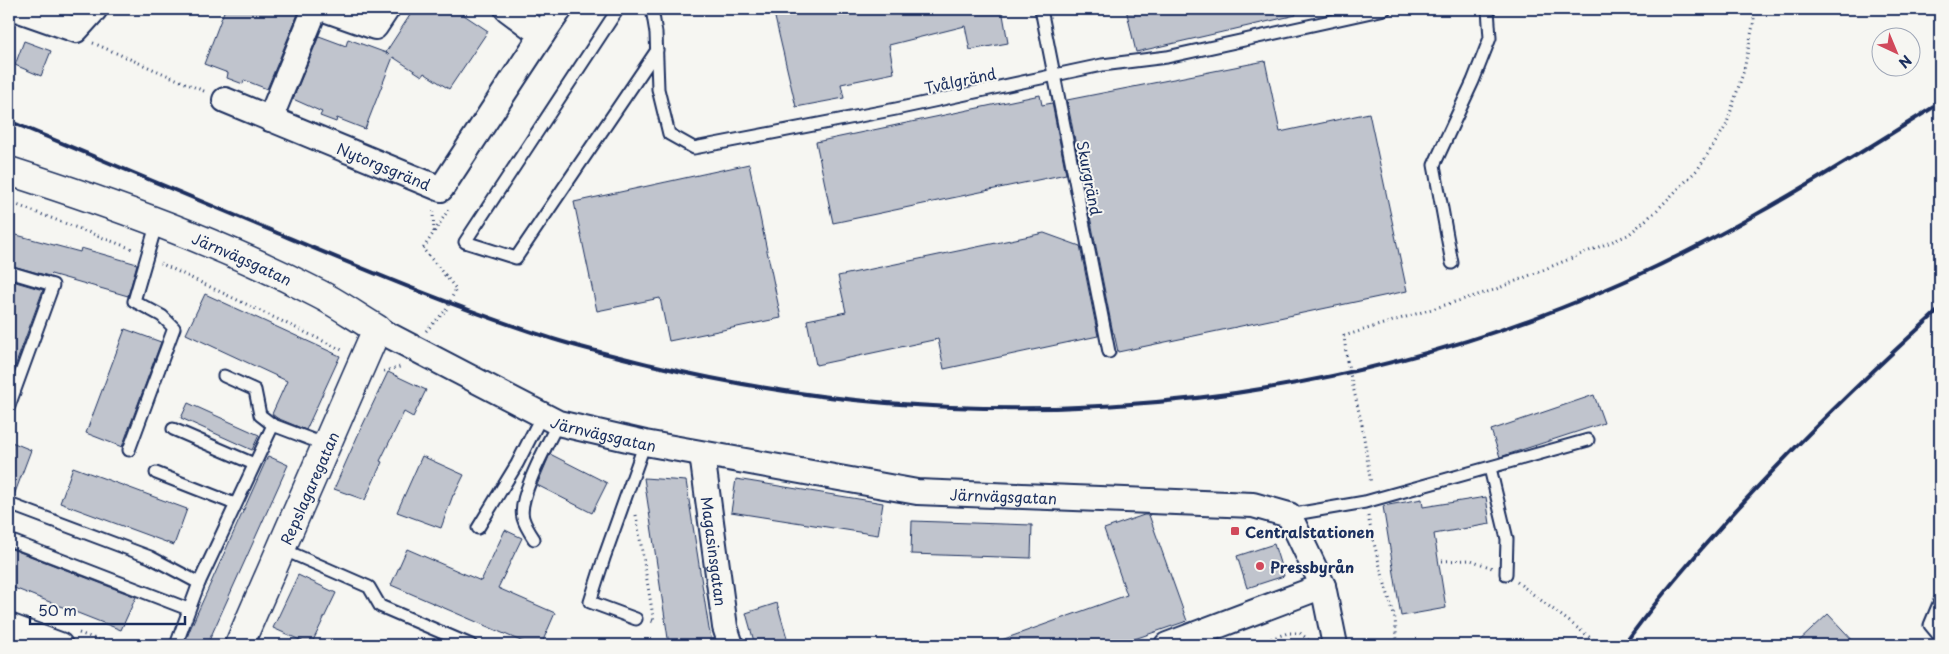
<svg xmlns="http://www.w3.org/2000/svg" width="1949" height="654" viewBox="0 0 1949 654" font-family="'Playpen Sans',sans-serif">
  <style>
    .building { fill: #c0c4cd; stroke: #1b2f5e }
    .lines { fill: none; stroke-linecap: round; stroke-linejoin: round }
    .lane-casing { stroke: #1b2f5e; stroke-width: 15 }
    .street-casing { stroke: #1b2f5e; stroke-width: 28 }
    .secondary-casing { stroke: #1b2f5e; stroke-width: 31 }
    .path { stroke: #1b2f5e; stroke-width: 3; stroke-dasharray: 1 4; stroke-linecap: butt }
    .lane { stroke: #f6f6f2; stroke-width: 11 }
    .street { stroke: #f6f6f2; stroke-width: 24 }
    .secondary { stroke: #f6f6f2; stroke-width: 28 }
    .rail { stroke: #1b2f5e; stroke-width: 4 }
    .path-bridge { stroke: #1b2f5e; stroke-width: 3; stroke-dasharray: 1 4; stroke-linecap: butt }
    .poi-dot { fill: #d1495b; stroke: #f6f6f2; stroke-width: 2 }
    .labels { text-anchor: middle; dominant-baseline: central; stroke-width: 4; stroke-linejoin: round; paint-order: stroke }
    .street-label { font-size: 15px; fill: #1b2f5e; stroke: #f6f6f2 }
    .poi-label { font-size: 15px; font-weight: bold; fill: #1b2f5e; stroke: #f6f6f2; text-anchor: start }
  </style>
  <rect width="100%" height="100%" fill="#f6f6f2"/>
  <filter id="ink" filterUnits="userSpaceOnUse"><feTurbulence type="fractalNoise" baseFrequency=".02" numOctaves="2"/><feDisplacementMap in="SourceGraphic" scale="10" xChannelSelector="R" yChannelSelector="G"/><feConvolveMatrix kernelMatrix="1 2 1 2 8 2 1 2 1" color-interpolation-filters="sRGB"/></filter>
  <g filter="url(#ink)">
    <g class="building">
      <polygon points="225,9 300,9 267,89 244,80 243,84 227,78 228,73 204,64"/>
      <polygon points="414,9 455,9 488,31 449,89 424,73 422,76 393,57 365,129 337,118 336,122 320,116 322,112 293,99 319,36 346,46 348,39 389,54 386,52"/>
      <polygon points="773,9 1002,9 1008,43 970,50 965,26 889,45 894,73 841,84 844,98 796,107"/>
      <polygon points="1126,9 1295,9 1296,15 1136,52"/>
      <polygon points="24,41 51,51 41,76 15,65"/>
      <polygon points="1265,61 1280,132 1369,113 1407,291 1118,352 1114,333 1113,333 1067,100"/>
      <polygon points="1040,95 1042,105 1052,103 1066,174 833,223 816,142"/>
      <polygon points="749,164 781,318 669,341 660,298 597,311 574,202"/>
      <polygon points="9,233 80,252 81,248 137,264 128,296 51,274 49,276 9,265"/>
      <polygon points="1044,233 1080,246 1098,336 944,369 938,339 816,365 807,320 846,312 838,276"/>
      <polygon points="9,280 43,290 10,380 9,380"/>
      <polygon points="205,294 340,356 306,430 277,418 272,414 287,381 186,334"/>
      <polygon points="125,329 161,342 122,447 86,433"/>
      <polygon points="388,372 426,390 413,417 404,412 380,461 382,462 365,500 334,489 358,435"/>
      <polygon points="1594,395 1604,423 1500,457 1491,430"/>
      <polygon points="188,403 259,435 252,450 181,418"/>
      <polygon points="9,441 31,450 13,498 9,497"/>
      <polygon points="550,454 607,483 592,513 537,485"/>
      <polygon points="268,456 288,465 207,645 197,645 186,640 191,627"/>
      <polygon points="422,456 464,475 454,495 453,495 441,528 397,512"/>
      <polygon points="73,467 187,509 174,545 60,503"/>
      <polygon points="644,478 686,481 709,629 713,645 669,645"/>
      <polygon points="736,479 883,503 878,535 731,512"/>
      <polygon points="1486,497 1490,524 1434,534 1446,608 1401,616 1383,506 1422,499 1423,507"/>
      <polygon points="1144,515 1149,515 1187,621 1117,645 993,645 993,643 1127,595 1104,529"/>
      <polygon points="912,521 1032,525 1031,558 911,554"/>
      <polygon points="505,530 522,538 498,588 555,613 541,645 530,645 391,585 407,549 481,581"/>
      <polygon points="1274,544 1284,576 1247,588 1237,556"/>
      <polygon points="9,548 136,597 121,630 9,586"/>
      <polygon points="298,575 336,593 311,645 273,628"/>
      <polygon points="777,603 789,645 755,645 746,613"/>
      <polygon points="1828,614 1857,645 1795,645"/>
    </g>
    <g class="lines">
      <g class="lane-casing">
        <g id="lane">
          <polyline points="618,9 465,242 516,258 657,50"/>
          <polyline points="652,9 656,33 658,89 669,134 694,148 896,109 1102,65 1167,57 1385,9"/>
          <polyline points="1041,9 1109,352"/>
          <polyline points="1452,263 1434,165 1473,81 1490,38 1488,9"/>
          <polyline points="9,272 53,285 9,406"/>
          <polyline points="224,376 255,390 260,415 273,425"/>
          <polyline points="173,429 254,464"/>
          <polyline points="129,450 174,328 162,316 134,301 157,222"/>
          <polyline points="1490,468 1507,539 1506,574"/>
          <polyline points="156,473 235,504"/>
          <polyline points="9,504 150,557 199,583"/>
          <polyline points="1289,515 1365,502 1588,440"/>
          <polyline points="478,528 517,464 542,415"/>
          <path d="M534 539C530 533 525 525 523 518 517 498 548 443 558 423"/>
          <polyline points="9,540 188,609"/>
          <polyline points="282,549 369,587 380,606 471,645"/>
          <polyline points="1940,601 1930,625 1940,637"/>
          <polyline points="636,619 590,602 604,558 645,443"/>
          <polyline points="176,645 199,583 273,425 326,445"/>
        </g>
      </g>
      <g class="street-casing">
        <g id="street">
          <polyline points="22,9 22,11 76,30 95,9"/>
          <polyline points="324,9 375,27 387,9"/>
          <polyline points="507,9 542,35 560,9"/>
          <path id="s1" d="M225 100 441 189 542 35"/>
          <polyline points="270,119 315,9"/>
          <path id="s2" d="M377 329 558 423 645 443 917 492 1253 505 1289 515 1323 586 1335 645"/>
          <path id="s3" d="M702 454 725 627 731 645"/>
          <polyline points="9,626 60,645"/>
          <polyline points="1167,645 1323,586"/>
        </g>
      </g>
      <g class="secondary-casing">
        <g id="secondary">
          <path id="s4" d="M9 171C115 205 219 242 319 294 339 304 358 318 377 329L239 645"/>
        </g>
      </g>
      <g class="path">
        <polyline points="93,43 206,92"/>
        <polyline points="9,202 135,250"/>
        <polyline points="434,232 433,214 435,208"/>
        <polyline points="160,263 342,350"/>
        <polyline points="445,275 423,249 449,209"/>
        <polyline points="426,331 446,310"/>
        <polyline points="1347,361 1344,336 1494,290 1628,235 1655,212 1698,169 1726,126 1744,70 1754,20 1754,9"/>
        <polyline points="384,371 400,367"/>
        <polyline points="1362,425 1371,484"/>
        <polyline points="636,515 654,622 651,621"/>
        <path d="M1368 516C1375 551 1384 581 1394 615 1397 625 1394 637 1400 645"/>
        <polyline points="1442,561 1471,560 1492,568"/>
        <polyline points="1517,582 1600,645"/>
        <polyline points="79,633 113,645"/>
        <polyline points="1252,645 1288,633 1300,633 1312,643"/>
        <polyline points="1370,645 1397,641"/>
      </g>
      <use href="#lane" class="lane"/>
      <use href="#street" class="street"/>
      <use href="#secondary" class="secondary"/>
      <g class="rail">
        <path d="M9 121C97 158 186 195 275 232 366 270 458 309 553 339 585 349 619 357 652 365 951 437 1274 420 1561 308 1696 256 1818 180 1940 103"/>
        <path d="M1624 645C1653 604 1686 566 1720 528 1789 450 1863 379 1940 309"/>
      </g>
      <g class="path-bridge">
        <polyline points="445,275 456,289 446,310"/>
        <polyline points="1347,361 1362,425"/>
      </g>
    </g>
  </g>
  <g class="poi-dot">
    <rect x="1230" y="526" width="10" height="10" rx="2.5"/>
    <circle cx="1260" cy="566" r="5"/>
  </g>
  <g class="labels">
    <g class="street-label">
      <text transform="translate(960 80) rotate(-12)">Tvålgränd</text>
      <text stroke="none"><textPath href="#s1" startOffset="172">Nytorgsgränd</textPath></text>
      <text transform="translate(1090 178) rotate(79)">Skurgränd</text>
      <text stroke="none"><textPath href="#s4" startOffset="249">Järnvägsgatan</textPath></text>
      <text stroke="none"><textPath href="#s2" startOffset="251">Järnvägsgatan</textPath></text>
      <text transform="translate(309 488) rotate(-66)">Repslagaregatan</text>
      <text stroke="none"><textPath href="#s2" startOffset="656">Järnvägsgatan</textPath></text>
      <text stroke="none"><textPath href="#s3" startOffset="98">Magasinsgatan</textPath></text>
    </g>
    <g class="poi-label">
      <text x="1245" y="531">Centralstationen</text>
      <text x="1270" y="566">Pressbyrån</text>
    </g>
  </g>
  <rect width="1949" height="654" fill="none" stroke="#f6f6f2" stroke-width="30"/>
  <rect x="15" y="15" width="1919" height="624" fill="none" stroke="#1b2f5e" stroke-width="2" filter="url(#ink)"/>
  <g transform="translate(1896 52) rotate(136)"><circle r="24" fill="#f6f6f2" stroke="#9ea6b7"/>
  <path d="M0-4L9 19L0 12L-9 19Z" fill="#d1495b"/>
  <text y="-8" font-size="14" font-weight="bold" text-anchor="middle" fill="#1b2f5e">N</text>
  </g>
  <path d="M30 616v8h155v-8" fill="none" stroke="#1b2f5e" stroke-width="2.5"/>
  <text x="38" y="616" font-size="15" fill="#1b2f5e" stroke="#f6f6f2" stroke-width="4" paint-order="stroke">50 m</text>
</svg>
